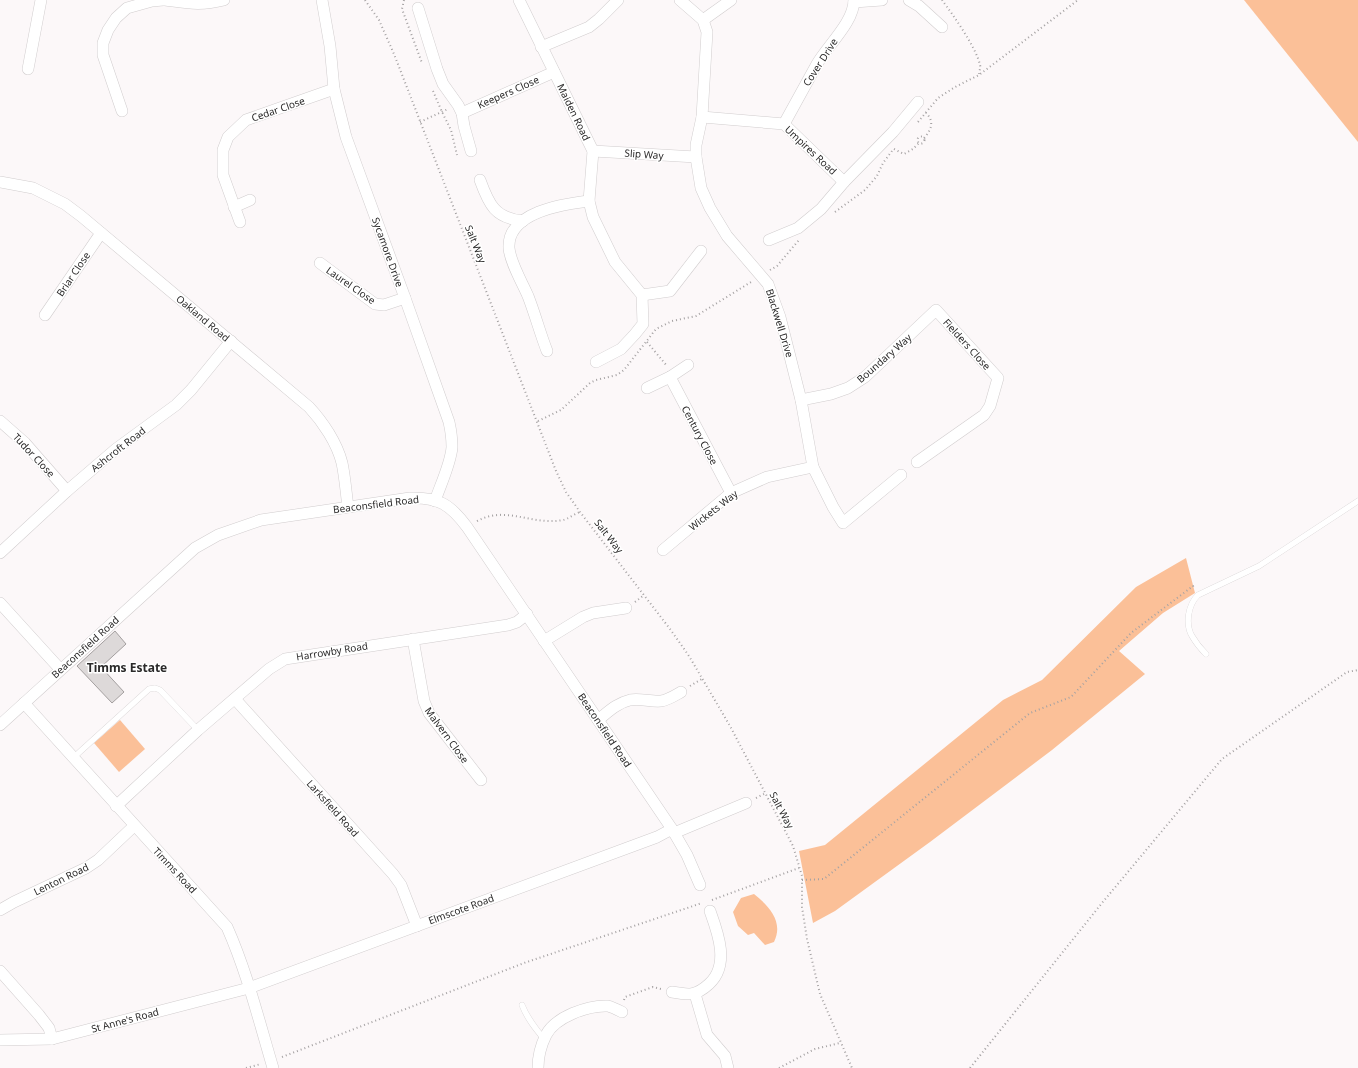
<svg xmlns="http://www.w3.org/2000/svg" width="1358" height="1068" viewBox="0 0 1358 1068" font-family="'Noto Sans',sans-serif">
  <style>
    .green { fill: #fbc098 }
    .building { fill: #ddd9d9; stroke: #a4a0a0 }
    .lines { fill: none; stroke-linecap: round; stroke-linejoin: round }
    .lane-casing { stroke: #d1cdce; stroke-width: 6 }
    .street-casing { stroke: #d1cdce; stroke-width: 12 }
    .path { stroke: #a5a2a3; stroke-width: 2; stroke-dasharray: 1 3; stroke-linecap: butt }
    .lane { stroke: #fff; stroke-width: 5.5 }
    .street { stroke: #fff; stroke-width: 11 }
    .labels { text-anchor: middle; dominant-baseline: central; stroke-width: 3; stroke-linejoin: round; paint-order: stroke }
    .street-label { font-size: 10px; fill: #2b2a2a; stroke: #fff }
    .quarter-label { font-size: 12px; font-weight: bold; fill: #2b2a2a; stroke: #fff }
  </style>
  <rect width="100%" height="100%" fill="#fcf8f9"/>
  <g class="green">
    <polygon points="1244,0 1358,0 1358,142"/>
    <polygon points="1186,558 1195,593 1163,613 1119,651 1145,674 1052,750 930,842 835,911 813,923 799,851 825,845 1003,700 1042,680 1136,587"/>
    <polygon points="120,720 145,749 119,772 94,743"/>
    <path d="M754 894C769 906 784 922 774 942L765 945 754 933 748 935 738 926 733 912 741 898Z"/>
  </g>
  <polygon class="building" points="115,631 126,644 101,667 124,692 112,703 77,666"/>
  <g class="lines">
    <g class="lane-casing">
      <g id="lane">
        <path d="M1206 654C1201 649 1196 643 1192 636 1185 624 1188 605 1198 595L1259 566 1358 501"/>
        <polyline points="73,758 149,689 155,688 160,690 198,730"/>
        <path d="M522 1005C527 1018 535 1028 544 1039"/>
      </g>
    </g>
    <g class="street-casing">
      <g id="street">
        <path d="M165 0C188 3 200 6 224 0"/>
        <path d="M322 0 330 46 334 89 346 137 405 298 449 422C451 431 452 438 452 447 451 463 440 486 435 501"/>
        <polyline points="519,0 593,151 589,201 593,217 615,262 642,295 643,324 635,334 621,349 596,362"/>
        <polyline points="680,0 703,20 707,32 702,117 696,145 696,157 701,188 710,208 727,236 768,284 780,317 801,400 813,467 833,507 843,523 901,475"/>
        <polyline points="909,0 919,6 942,27"/>
        <polyline points="854,2 882,0"/>
        <polyline points="418,8 437,69 443,84 458,105 462,113 464,126 471,151"/>
        <polyline points="703,20 731,0"/>
        <polyline points="541,47 589,27 599,19 618,0"/>
        <polyline points="28,69 41,0"/>
        <polyline points="122,111 103,55 103,43 108,30 116,18 127,8 152,1 163,0"/>
        <polyline points="462,113 554,72"/>
        <polyline points="702,117 784,124 844,182 821,209 798,228 769,240"/>
        <path d="M784 124C795 104 806 84 817 64 828 45 854 22 854 0"/>
        <polyline points="593,151 696,157"/>
        <path d="M480 180C489 205 495 218 523 221"/>
        <path d="M0 182 33 188 65 204 81 216 309 407C323 422 337 443 342 463 345 477 346 492 348 507"/>
        <polyline points="844,182 893,132 918,102"/>
        <polyline points="234,207 250,200"/>
        <polyline points="240,222 223,175 223,150 228,137 246,120 334,89"/>
        <polyline points="320,263 375,304 384,305 405,298"/>
        <polyline points="642,295 670,291 701,251"/>
        <polyline points="45,315 101,233"/>
        <path d="M547 351C540 333 535 314 528 296 522 282 510 262 509 248 507 212 563 204 589 201"/>
        <polyline points="670,377 731,493"/>
        <polyline points="647,388 670,377 688,365"/>
        <polyline points="801,400 831,394 848,388 865,377 936,310 998,378 990,406 984,415 917,462"/>
        <polyline points="0,421 25,443 67,491"/>
        <polyline points="663,550 731,493 767,477 813,467"/>
        <polyline points="0,553 67,491 116,449 176,405 191,390 231,341"/>
        <polyline points="0,603 60,669"/>
        <polyline points="413,639 424,701 429,713 481,780"/>
        <polyline points="544,641 583,617 593,613 626,608"/>
        <polyline points="235,699 393,874 401,885 417,926"/>
        <path d="M24 703 227 927C247 972 259 1021 273 1068"/>
        <path d="M598 720C608 712 617 703 630 700 640 698 650 702 661 701 668 700 674 696 681 692"/>
        <path d="M0 725 195 548 218 535 261 520 410 498C438 497 450 504 467 527L672 829 687 855 700 885"/>
        <polyline points="116,806 198,730 269,669 285,659 508,625 517,622 527,614"/>
        <polyline points="674,833 746,803"/>
        <polyline points="0,910 14,902 86,868 98,860 134,826"/>
        <polyline points="0,971 39,1015 49,1028 52,1039"/>
        <path d="M672 992C689 995 696 996 709 984 730 965 718 933 710 911"/>
        <polyline points="695,994 707,1035 725,1056 728,1068"/>
        <polyline points="0,1040 52,1039 249,988 657,837 672,829"/>
        <path d="M538 1068C538 1057 541 1045 546 1035 555 1017 588 1005 608 1006 612 1007 618 1010 622 1012"/>
      </g>
    </g>
    <g class="path">
      <polyline points="365,0 379,20 394,54 556,471 566,492 580,512 670,629 689,656 730,726 793,846 802,876 802,907 807,939 820,994 852,1068"/>
      <polyline points="404,0 402,9 422,63"/>
      <path d="M942 0C953 15 976 47 980 65 981 68 979 71 979 74"/>
      <polyline points="433,91 442,112 451,130 457,155"/>
      <polyline points="420,122 448,109"/>
      <polyline points="918,122 938,98 955,87 979,75 1078,0"/>
      <circle cx="921" cy="140" r="3.5"/>
      <path d="M924 138C931 130 935 122 926 113"/>
      <polyline points="894,149 904,154 913,149 919,143"/>
      <polyline points="835,212 865,190 877,176 883,163 892,151"/>
      <polyline points="770,270 777,266 799,240"/>
      <polyline points="647,342 667,366"/>
      <polyline points="538,421 561,410 590,383 596,380 617,375 624,370 656,329 672,321 696,316 751,282"/>
      <path d="M477 521C507 505 531 526 563 520 568 519 574 514 580 512"/>
      <polyline points="635,602 644,595"/>
      <polyline points="690,686 702,679"/>
      <polyline points="756,798 764,794"/>
      <polyline points="802,880 824,879 1030,713 1071,697 1131,633 1193,586 1194,588"/>
      <polyline points="712,900 799,868"/>
      <polyline points="624,1000 625,997 653,987 661,989"/>
      <polyline points="282,1057 524,963 702,903"/>
      <polyline points="246,1068 261,1064"/>
      <polyline points="779,1068 815,1049 840,1043"/>
      <polyline points="970,1068 1102,903 1222,759 1347,672 1358,670"/>
    </g>
    <use href="#lane" class="lane"/>
    <use href="#street" class="street"/>
  </g>
  <g class="labels">
    <g class="street-label">
      <text transform="translate(820 62) rotate(-57)">Cover Drive</text>
      <text transform="translate(508 92) rotate(-24)">Keepers Close</text>
      <text transform="translate(278 109) rotate(-19)">Cedar Close</text>
      <text transform="translate(574 112) rotate(64)">Maiden Road</text>
      <text transform="translate(811 150) rotate(43)">Umpires Road</text>
      <text transform="translate(644 154) rotate(4)">Slip Way</text>
      <text transform="translate(476 244) rotate(68)">Salt Way</text>
      <text transform="translate(388 252) rotate(70)">Sycamore Drive</text>
      <text transform="translate(73 274) rotate(-56)">Briar Close</text>
      <text transform="translate(351 285) rotate(35)">Laurel Close</text>
      <text transform="translate(203 318) rotate(40)">Oakland Road</text>
      <text transform="translate(780 323) rotate(73)">Blackwell Drive</text>
      <text transform="translate(967 344) rotate(48)">Fielders Close</text>
      <text transform="translate(884 358) rotate(-41)">Boundary Way</text>
      <text transform="translate(700 435) rotate(62)">Century Close</text>
      <text transform="translate(118 449) rotate(-38)">Ashcroft Road</text>
      <text transform="translate(34 455) rotate(47)">Tudor Close</text>
      <text transform="translate(376 504) rotate(-7)">Beaconsfield Road</text>
      <text transform="translate(713 510) rotate(-38)">Wickets Way</text>
      <text transform="translate(609 536) rotate(52)">Salt Way</text>
      <text transform="translate(85 647) rotate(-42)">Beaconsfield Road</text>
      <text transform="translate(332 651) rotate(-9)">Harrowby Road</text>
      <text transform="translate(605 730) rotate(56)">Beaconsfield Road</text>
      <text transform="translate(447 735) rotate(54)">Malvern Close</text>
      <text transform="translate(333 808) rotate(48)">Larksfield Road</text>
      <text transform="translate(782 810) rotate(62)">Salt Way</text>
      <text transform="translate(175 870) rotate(47)">Timms Road</text>
      <text transform="translate(61 879) rotate(-26)">Lenton Road</text>
      <text transform="translate(461 909) rotate(-20)">Elmscote Road</text>
      <text transform="translate(125 1020) rotate(-15)">St Anne's Road</text>
    </g>
    <g class="quarter-label">
      <text x="127" y="667">Timms Estate</text>
    </g>
  </g>
</svg>
